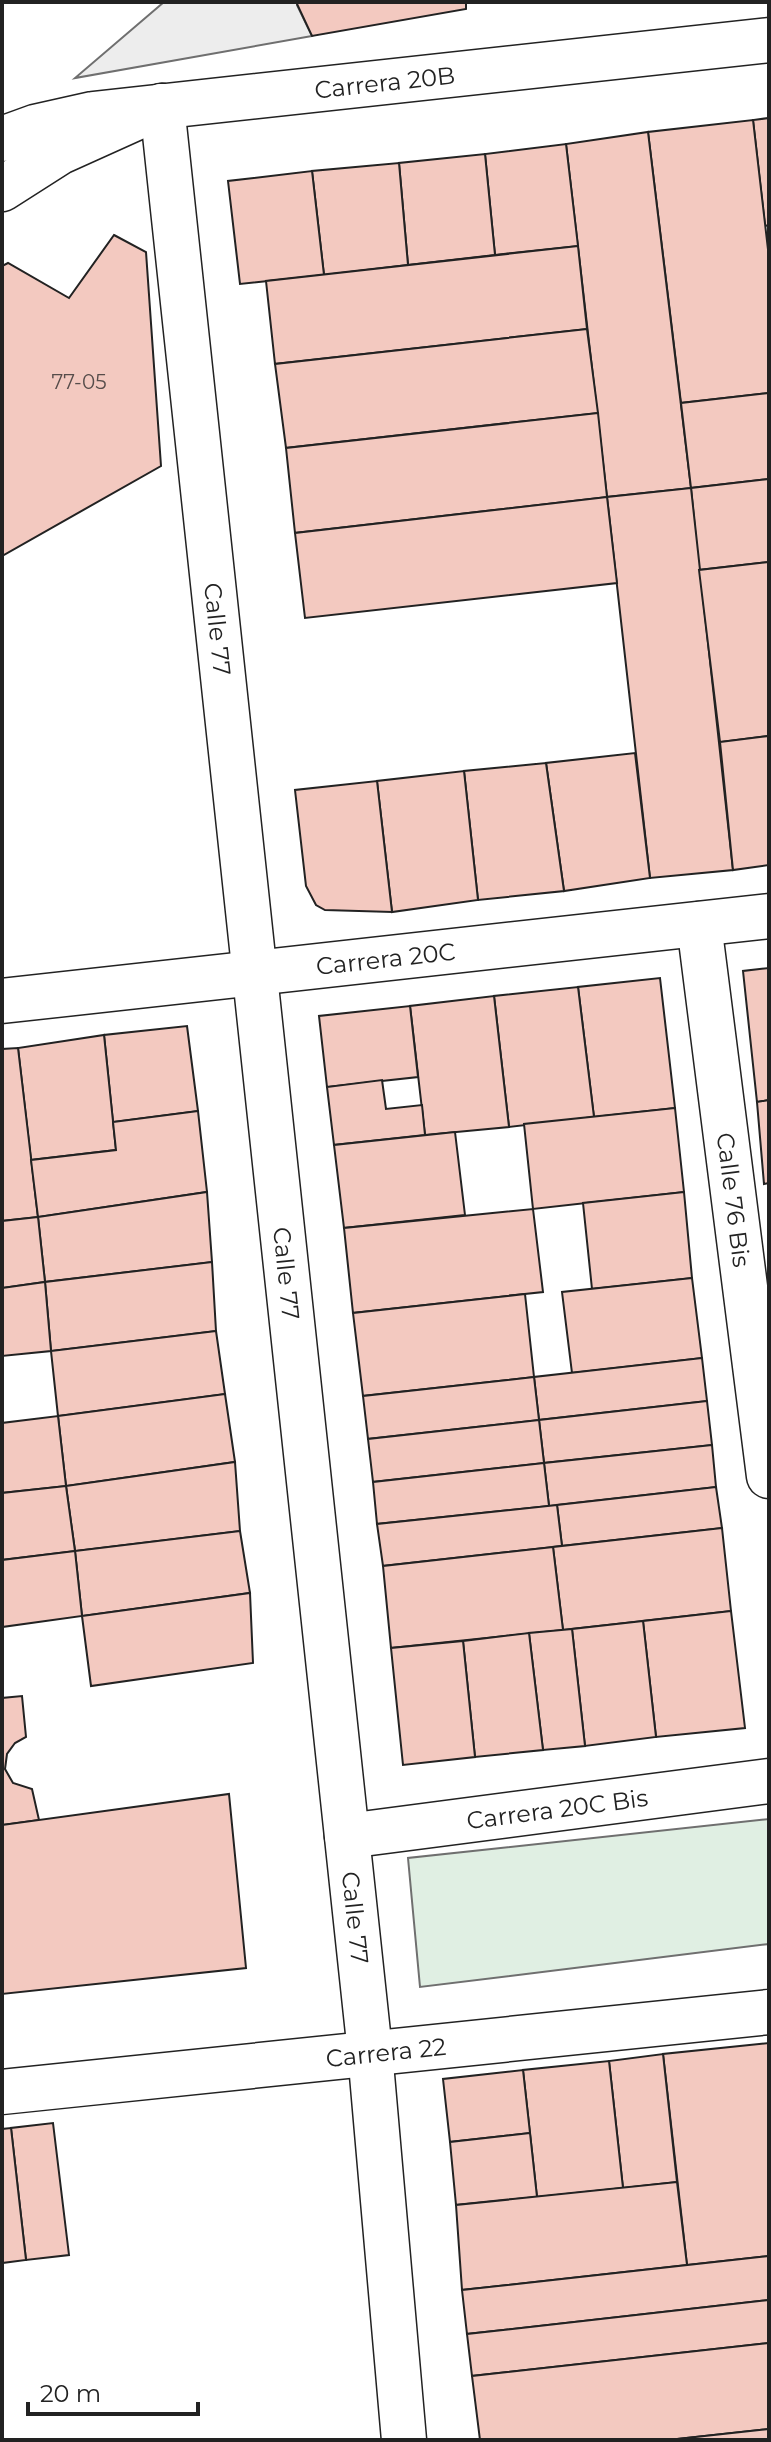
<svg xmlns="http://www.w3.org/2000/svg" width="771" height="2442" viewBox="0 0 771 2442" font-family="Montserrat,sans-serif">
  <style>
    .green { fill: #e0efe3; stroke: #6f6f6f; stroke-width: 2 }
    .parking { fill: #ededed; stroke: #6f6f6f; stroke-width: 2 }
    .building { fill: #f3c9c0; stroke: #222; stroke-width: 2 }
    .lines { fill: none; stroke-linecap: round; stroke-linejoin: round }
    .minor-casing { stroke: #222; stroke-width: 47 }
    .highway-casing { stroke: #222; stroke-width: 47 }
    .minor { stroke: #fff; stroke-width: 44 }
    .highway { stroke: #fff; stroke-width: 44 }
    .labels { text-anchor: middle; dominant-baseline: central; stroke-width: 6; stroke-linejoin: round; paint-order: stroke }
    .number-label { font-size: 20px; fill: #564c4a }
    .street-label { font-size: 24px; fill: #222; stroke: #fff }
  </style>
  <rect width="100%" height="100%" fill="#fff"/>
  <polygon class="green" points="769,1819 769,1944 420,1987 408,1858"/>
  <polygon class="parking" points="164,2 299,2 297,5 312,36 75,78"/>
  <g class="building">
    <polygon points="299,2 466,2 466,9 312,36 297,4"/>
    <polygon points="769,118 769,225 765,226 753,120"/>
    <polygon points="753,120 769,258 769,393 681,403 648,132"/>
    <polygon points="648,132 691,488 607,497 566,144"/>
    <polygon points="566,144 578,246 495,255 485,154"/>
    <polygon points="485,154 495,255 408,265 399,163"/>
    <polygon points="399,163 408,265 324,275 312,171"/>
    <polygon points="312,171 324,275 240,284 228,181"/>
    <polygon points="114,235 146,252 161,466 2,556 2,266 8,263 69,298"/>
    <polygon points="578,246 587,329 275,364 266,281"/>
    <polygon points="587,329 598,413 286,448 275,364"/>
    <polygon points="769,393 769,479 691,488 681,403"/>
    <polygon points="598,413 607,497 295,533 286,448"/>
    <polygon points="769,479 769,562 699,570 691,488"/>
    <polygon points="691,488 733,870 650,878 607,497"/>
    <polygon points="607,497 617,583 305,618 295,533"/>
    <polygon points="769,562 769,736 720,742 699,570"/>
    <polygon points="769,736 769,865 733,870 720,742"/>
    <polygon points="635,753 650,878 564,891 546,763"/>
    <polygon points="546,763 564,891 478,900 464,771"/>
    <polygon points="464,771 478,900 392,912 377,781"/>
    <polygon points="377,781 392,912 325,910 316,905 306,886 295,790"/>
    <polygon points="769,968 769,1100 757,1102 743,971"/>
    <polygon points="660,978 675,1108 594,1117 578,987"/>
    <polygon points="578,987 594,1117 509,1127 494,996"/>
    <polygon points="494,996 509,1127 425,1135 410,1006"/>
    <polygon points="410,1006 418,1077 327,1087 319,1016"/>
    <polygon points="187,1026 198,1111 113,1122 104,1035"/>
    <polygon points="104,1035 116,1150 31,1160 18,1048"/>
    <polygon points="18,1048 38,1217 2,1221 2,1049"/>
    <polygon points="382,1080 386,1109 422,1105 425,1135 334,1145 327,1087"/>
    <polygon points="769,1100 769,1183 764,1184 757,1102"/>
    <polygon points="675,1108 684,1192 533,1209 524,1124"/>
    <polygon points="198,1111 207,1192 38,1217 31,1160 116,1150 113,1122"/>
    <polygon points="455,1132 465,1215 344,1228 334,1145"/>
    <polygon points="207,1192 212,1262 45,1282 38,1217"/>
    <polygon points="684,1192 692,1278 592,1289 583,1203"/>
    <polygon points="533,1209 543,1292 353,1313 344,1228"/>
    <polygon points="38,1217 45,1282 2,1288 2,1221"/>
    <polygon points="212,1262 216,1331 51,1351 45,1282"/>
    <polygon points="692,1278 702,1358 572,1373 562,1292"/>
    <polygon points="45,1282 51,1351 2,1356 2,1288"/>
    <polygon points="525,1294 534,1377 363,1396 353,1313"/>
    <polygon points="216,1331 225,1394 58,1416 51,1351"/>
    <polygon points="702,1358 707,1401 539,1420 534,1377"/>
    <polygon points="534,1377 539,1420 368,1439 363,1396"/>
    <polygon points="225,1394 235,1462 66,1486 58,1416"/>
    <polygon points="707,1401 712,1445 544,1463 539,1420"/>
    <polygon points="58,1416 66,1486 2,1493 2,1423"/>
    <polygon points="539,1420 544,1463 373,1482 368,1439"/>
    <polygon points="712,1445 716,1487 549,1506 544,1463"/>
    <polygon points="235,1462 240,1531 75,1551 66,1486"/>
    <polygon points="544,1463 549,1506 377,1524 373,1482"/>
    <polygon points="66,1486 75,1551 2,1560 2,1493"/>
    <polygon points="716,1487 722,1528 562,1546 557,1505"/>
    <polygon points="557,1505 562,1546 383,1566 377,1524"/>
    <polygon points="722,1528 731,1611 563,1630 553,1547"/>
    <polygon points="240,1531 250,1593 82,1616 75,1551"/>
    <polygon points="553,1547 563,1630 391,1648 383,1566"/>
    <polygon points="75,1551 82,1616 2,1627 2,1560"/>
    <polygon points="250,1593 253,1663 91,1686 82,1616"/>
    <polygon points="731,1611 745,1728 656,1737 643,1621"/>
    <polygon points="643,1621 656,1737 585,1746 572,1629"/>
    <polygon points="572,1629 585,1746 543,1750 529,1633"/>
    <polygon points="529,1633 543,1750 475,1757 463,1641"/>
    <polygon points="463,1641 475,1757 403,1765 391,1648"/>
    <polygon points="22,1696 26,1737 15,1743 7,1754 5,1769 13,1783 32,1789 39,1820 2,1825 2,1698"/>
    <polygon points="229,1794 246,1968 2,1994 2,1825"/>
    <polygon points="769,2043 769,2256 687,2265 663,2054"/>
    <polygon points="663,2054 677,2182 623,2188 609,2061"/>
    <polygon points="609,2061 623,2188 537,2197 523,2070"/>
    <polygon points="523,2070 530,2133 450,2142 443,2079"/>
    <polygon points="53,2123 69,2255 26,2260 11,2128"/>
    <polygon points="11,2128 26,2260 2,2263 2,2129"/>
    <polygon points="530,2133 537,2197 456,2205 450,2142"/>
    <polygon points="677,2182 687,2265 462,2290 456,2205"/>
    <polygon points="769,2256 769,2300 467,2334 462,2290"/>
    <polygon points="769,2300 769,2343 472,2376 467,2334"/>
    <polygon points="769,2343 769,2429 668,2440 480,2440 472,2376"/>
    <polygon points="769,2429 769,2440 668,2440"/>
  </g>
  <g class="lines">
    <g class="minor-casing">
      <g id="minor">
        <path id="s1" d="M162 106 370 2052 404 2440"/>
        <path id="s2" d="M2 139 35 127 93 114 769 40"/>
        <path id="s3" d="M699 924 769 1476"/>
        <path id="s4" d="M2 1001 769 916"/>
        <path id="s5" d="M347 1836 769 1781"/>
        <path id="s6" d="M2 2092 769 2012"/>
      </g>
    </g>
    <g class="highway-casing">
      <polyline id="highway" points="2,189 60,152 162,106"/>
    </g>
    <use href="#minor" class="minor"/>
    <use href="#highway" class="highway"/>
  </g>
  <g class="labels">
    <g class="number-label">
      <text x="79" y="382">77-05</text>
    </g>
    <g class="street-label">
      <text stroke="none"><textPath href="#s2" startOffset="388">Carrera 20B</textPath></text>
      <text stroke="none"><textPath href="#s1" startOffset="526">Calle 77</textPath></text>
      <text stroke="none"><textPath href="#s4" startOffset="386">Carrera 20C</textPath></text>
      <text stroke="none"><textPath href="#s3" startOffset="278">Calle 76 Bis</textPath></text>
      <text stroke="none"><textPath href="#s1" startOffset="1174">Calle 77</textPath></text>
      <text stroke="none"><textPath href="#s5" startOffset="212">Carrera 20C Bis</textPath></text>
      <text stroke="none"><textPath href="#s1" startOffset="1822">Calle 77</textPath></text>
      <text stroke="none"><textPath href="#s6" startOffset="386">Carrera 22</textPath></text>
    </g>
  </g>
  <rect width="771" height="2442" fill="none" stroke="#222222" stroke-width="8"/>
  <path d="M28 2402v12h170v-12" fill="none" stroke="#222222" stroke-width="4"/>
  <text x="40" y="2402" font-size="24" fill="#222222" stroke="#ffffff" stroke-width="6" paint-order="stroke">20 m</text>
</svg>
